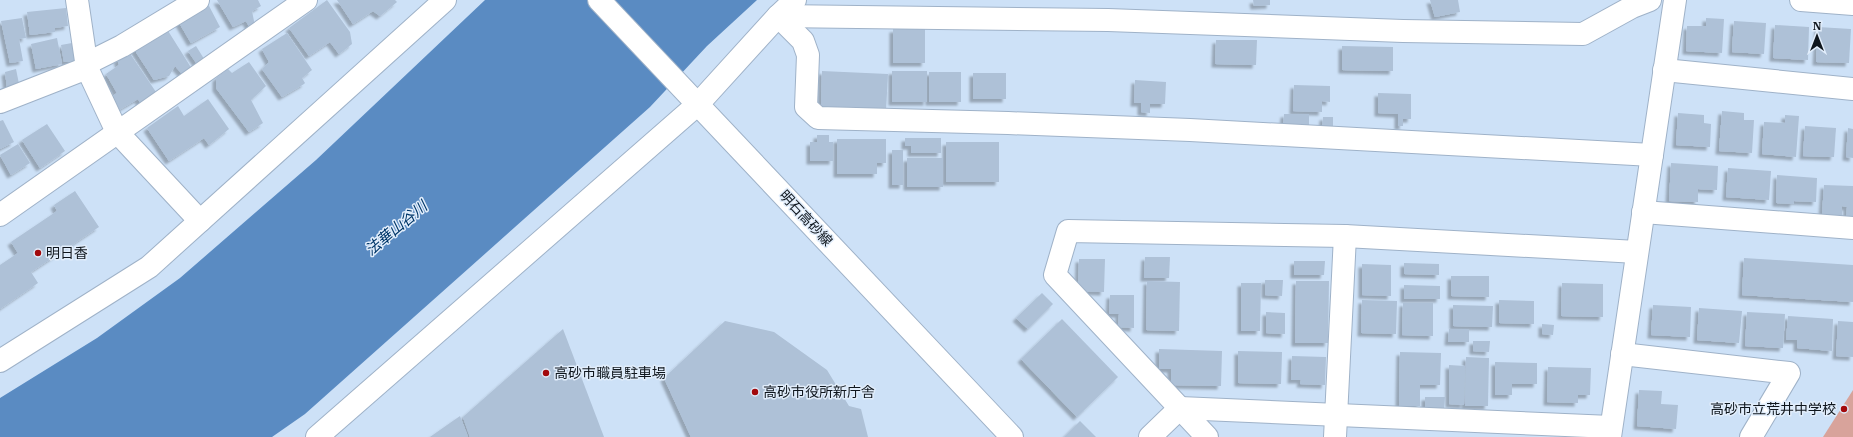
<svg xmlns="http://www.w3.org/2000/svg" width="1853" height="437" viewBox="0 0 1853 437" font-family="'IBM Plex Serif','Noto Sans JP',serif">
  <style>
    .green { fill: #d8a39b }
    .water { fill: #5a8bc2 }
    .building { fill: #aec1d7; filter: url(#shadow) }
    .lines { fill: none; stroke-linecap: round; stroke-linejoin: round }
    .street-casing { stroke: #9fb2c8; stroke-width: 24 }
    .secondary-casing { stroke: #9fb2c8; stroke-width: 24 }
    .street { stroke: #fff; stroke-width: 22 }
    .secondary { stroke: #fff; stroke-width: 22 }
    .poi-dot { fill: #a2090c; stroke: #e1edfb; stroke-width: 1.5 }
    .labels { text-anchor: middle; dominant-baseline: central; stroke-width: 3; stroke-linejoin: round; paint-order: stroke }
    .street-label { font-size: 14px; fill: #0f161d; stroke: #e1edfb }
    .poi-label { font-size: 14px; fill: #0f161d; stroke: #e1edfb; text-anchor: start }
    .water-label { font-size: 15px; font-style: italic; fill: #003769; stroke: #e1edfb }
  </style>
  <defs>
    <filter id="shadow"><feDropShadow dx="-3.5" dy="3.5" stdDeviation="1" flood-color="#0004"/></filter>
  </defs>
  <rect width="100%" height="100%" fill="#cde1f7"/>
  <polygon class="green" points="1853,390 1853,437 1823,437"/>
  <polygon class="water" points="485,0 757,0 707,46 650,107 305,414 272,437 0,437 0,398 97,338 180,278 316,160"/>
  <g class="building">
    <polygon points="217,0 258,0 261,6 252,11 255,26 251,30 246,21 233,27"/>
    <polygon points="327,0 350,32 352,44 339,54 330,42 309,56 289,28"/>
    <polygon points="337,0 395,0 397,2 380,16 373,11 353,24"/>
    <polygon points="1253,0 1270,0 1270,5 1254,6"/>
    <polygon points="1430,0 1458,0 1460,12 1435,17"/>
    <polygon points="208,4 220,27 191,43 178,21"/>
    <polygon points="66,8 68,26 55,28 55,32 30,35 27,12"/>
    <polygon points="22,18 26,38 19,39 23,61 10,63 1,21"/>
    <polygon points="1706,18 1724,19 1722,53 1686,51 1687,26 1706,26"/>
    <polygon points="1734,21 1766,23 1764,54 1732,52"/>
    <polygon points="1775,25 1809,27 1808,60 1773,58"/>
    <polygon points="165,26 192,69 183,75 175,66 169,76 154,80 132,46"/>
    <polygon points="1818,27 1851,29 1849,63 1816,62"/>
    <rect x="893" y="29" width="32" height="34"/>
    <polygon points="287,33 312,70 302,78 305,83 304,84 282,97 262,69 269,62 262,49"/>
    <polygon points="57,38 62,64 36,69 31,44"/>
    <polygon points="1216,40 1257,40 1256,65 1215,64"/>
    <polygon points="72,43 75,61 64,62 61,45"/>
    <polygon points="196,46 206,62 199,67 188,51"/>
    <polygon points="1342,46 1393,47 1393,71 1342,70"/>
    <polygon points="129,52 158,95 142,106 138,99 119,110 111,97 117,93 106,74 119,65 117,59"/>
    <polygon points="249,62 266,86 251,100 263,123 249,132 216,88 216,78 228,69 232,73"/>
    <polygon points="16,69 19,84 7,88 5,72"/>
    <polygon points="822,71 888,74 886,111 821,109"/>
    <rect x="892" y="71" width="35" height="31"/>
    <rect x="929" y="72" width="32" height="30"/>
    <rect x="973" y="73" width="33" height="26"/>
    <polygon points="1135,80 1166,82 1165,104 1150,104 1150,113 1141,112 1141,103 1134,103"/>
    <polygon points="1294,85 1330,86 1330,102 1322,101 1322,112 1293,111"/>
    <polygon points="1378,93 1411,94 1411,119 1403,119 1403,126 1398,126 1398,114 1378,113"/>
    <polygon points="208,99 229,129 209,145 204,138 169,161 147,128 178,106 184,116"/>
    <polygon points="1722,111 1744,113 1744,120 1754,120 1752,153 1719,151"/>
    <polygon points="1678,113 1704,115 1704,123 1711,124 1710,147 1676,145"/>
    <polygon points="1284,114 1309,114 1309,129 1283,128"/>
    <polygon points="1785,115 1799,116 1796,157 1762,154 1764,122 1785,123"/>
    <polygon points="1323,117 1333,117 1333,131 1322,131"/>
    <polygon points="3,120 14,142 0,149 0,121"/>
    <polygon points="47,124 65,151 40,168 22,140"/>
    <polygon points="1805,126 1836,128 1834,157 1803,156"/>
    <polygon points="1848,128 1853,129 1853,158 1846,157"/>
    <polygon points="817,135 829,135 829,142 833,142 833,161 810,161 810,142 817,142"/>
    <polygon points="905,138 941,138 941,153 911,153 911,146 905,146"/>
    <polygon points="837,139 886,139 886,163 877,163 877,174 837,174"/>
    <rect x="946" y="142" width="53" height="40"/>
    <polygon points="18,144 30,163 11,175 0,155"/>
    <rect x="892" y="150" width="11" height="35"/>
    <rect x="907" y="158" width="36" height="29"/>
    <polygon points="1671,163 1718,166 1717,190 1698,189 1698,202 1669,201"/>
    <polygon points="1728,168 1771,171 1769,200 1726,197"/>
    <polygon points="1777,175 1817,178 1816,202 1794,201 1793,204 1776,203"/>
    <polygon points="1824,185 1853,186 1853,221 1846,221 1847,207 1842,206 1842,216 1822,215"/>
    <polygon points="75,191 99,227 31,272 38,283 0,309 0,265 18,253 11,242 57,211 54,205"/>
    <polygon points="1145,257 1170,257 1169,278 1144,278"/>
    <polygon points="1744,258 1853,265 1853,302 1742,295"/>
    <polygon points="1079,259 1105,259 1104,292 1078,291"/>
    <polygon points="1294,261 1325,261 1324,275 1294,275"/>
    <polygon points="1404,263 1439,264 1439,275 1404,274"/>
    <polygon points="1362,264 1391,265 1391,296 1362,295"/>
    <polygon points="1451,276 1489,276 1489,297 1451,296"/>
    <polygon points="1265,280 1283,280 1282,296 1265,295"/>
    <polygon points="1147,281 1180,282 1179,331 1146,330"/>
    <polygon points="1296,281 1329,281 1328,343 1295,343"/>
    <polygon points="1241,283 1261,283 1260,331 1241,331"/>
    <polygon points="1562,283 1603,284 1603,317 1561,316"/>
    <polygon points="1404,285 1440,286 1440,299 1404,299"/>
    <polygon points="1042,293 1053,304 1028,329 1016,318"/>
    <polygon points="1110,295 1134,295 1134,328 1118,327 1119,314 1109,314"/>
    <polygon points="1362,300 1397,301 1396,334 1361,333"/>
    <polygon points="1499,300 1534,301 1534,324 1499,323"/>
    <polygon points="1403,303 1433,303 1433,336 1402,335"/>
    <polygon points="1453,305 1493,306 1492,327 1453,326"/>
    <polygon points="1653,305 1691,307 1690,337 1651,335"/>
    <polygon points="1699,308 1742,311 1739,343 1697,340"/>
    <polygon points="1266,312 1285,313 1285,334 1266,333"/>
    <polygon points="1747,312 1785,314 1783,348 1745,346"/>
    <polygon points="1788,316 1833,319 1832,351 1797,348 1797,340 1786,340"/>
    <polygon points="1062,319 1118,377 1077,417 1021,359"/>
    <polygon points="725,321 774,332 827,370 849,406 861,409 868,437 691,437 664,378"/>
    <polygon points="1838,321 1853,322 1853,357 1836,356"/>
    <polygon points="1542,324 1554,325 1553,335 1542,334"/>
    <polygon points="563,329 604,437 470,437 463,417"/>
    <polygon points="1449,329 1469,329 1469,342 1448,342"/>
    <polygon points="1473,341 1490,341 1489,352 1473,351"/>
    <polygon points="1159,349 1222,351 1221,386 1171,385 1171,369 1159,369"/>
    <polygon points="1238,351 1282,352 1281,384 1238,383"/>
    <polygon points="1400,352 1441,353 1440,385 1420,385 1420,406 1399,406"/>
    <polygon points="1292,356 1326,357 1325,385 1300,384 1301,380 1291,380"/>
    <polygon points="1466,357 1489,358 1488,406 1465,406"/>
    <polygon points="1495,362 1537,363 1537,384 1512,384 1512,395 1495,395"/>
    <polygon points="1449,365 1465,366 1464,405 1449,404"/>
    <polygon points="1548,367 1591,368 1590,395 1578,395 1578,403 1547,402"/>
    <polygon points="1639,390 1662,391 1661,404 1678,405 1676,429 1637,426"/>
    <polygon points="1425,397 1445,397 1444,412 1425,411"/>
    <polygon points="460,416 468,437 430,437"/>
    <polygon points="1080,421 1096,437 1064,437"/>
  </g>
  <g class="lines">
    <g class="street-casing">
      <g id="street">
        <polyline points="77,0 87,68 117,132 200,221"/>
        <polyline points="795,0 778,16 803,41 808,55 806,107 818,118 1008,123 1190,130 1652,155"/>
        <polyline points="1801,0 1853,4"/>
        <polyline points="86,64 122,46 198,0"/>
        <polyline points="1664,70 1853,89"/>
        <polyline points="0,102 87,68"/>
        <polyline points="1643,212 1853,228"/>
        <polyline points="0,215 306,0"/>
        <polyline points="1622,354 1789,373 1751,437"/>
        <polyline points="317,437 698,104 778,16 1108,20 1403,31 1583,34 1632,7 1650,0"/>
        <polyline points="1150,437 1180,408 1611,427"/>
        <polyline points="1207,437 1055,275 1068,231 1345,236 1637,252"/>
        <polyline points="1335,437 1345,236"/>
        <polyline points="1610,437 1675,0"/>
      </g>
    </g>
    <g class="secondary-casing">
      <g id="secondary">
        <polyline points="599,0 1012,437"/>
        <polyline points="0,361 149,267 445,0"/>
      </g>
    </g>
    <use href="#street" class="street"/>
    <use href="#secondary" class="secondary"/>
  </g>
  <g class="poi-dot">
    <circle cx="38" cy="253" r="4"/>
    <circle cx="546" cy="373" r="4"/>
    <circle cx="755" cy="392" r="4"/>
    <circle cx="1844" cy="409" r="4"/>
  </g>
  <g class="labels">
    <g class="street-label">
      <text transform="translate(806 218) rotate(47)">明石高砂線</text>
    </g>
    <g class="poi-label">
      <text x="46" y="253">明日香</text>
      <text x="554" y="373">高砂市職員駐車場</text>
      <text x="763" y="392">高砂市役所新庁舎</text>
      <text x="1836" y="409" text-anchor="end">高砂市立荒井中学校</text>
    </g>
    <g class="water-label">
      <text transform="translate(396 228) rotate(-40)">法華山谷川</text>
    </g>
  </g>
  <g transform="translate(1817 36)" stroke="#e1edfb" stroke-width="3" paint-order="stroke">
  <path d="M0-3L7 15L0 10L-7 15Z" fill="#0f161d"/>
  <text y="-6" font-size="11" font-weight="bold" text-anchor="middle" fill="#0f161d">N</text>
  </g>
</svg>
